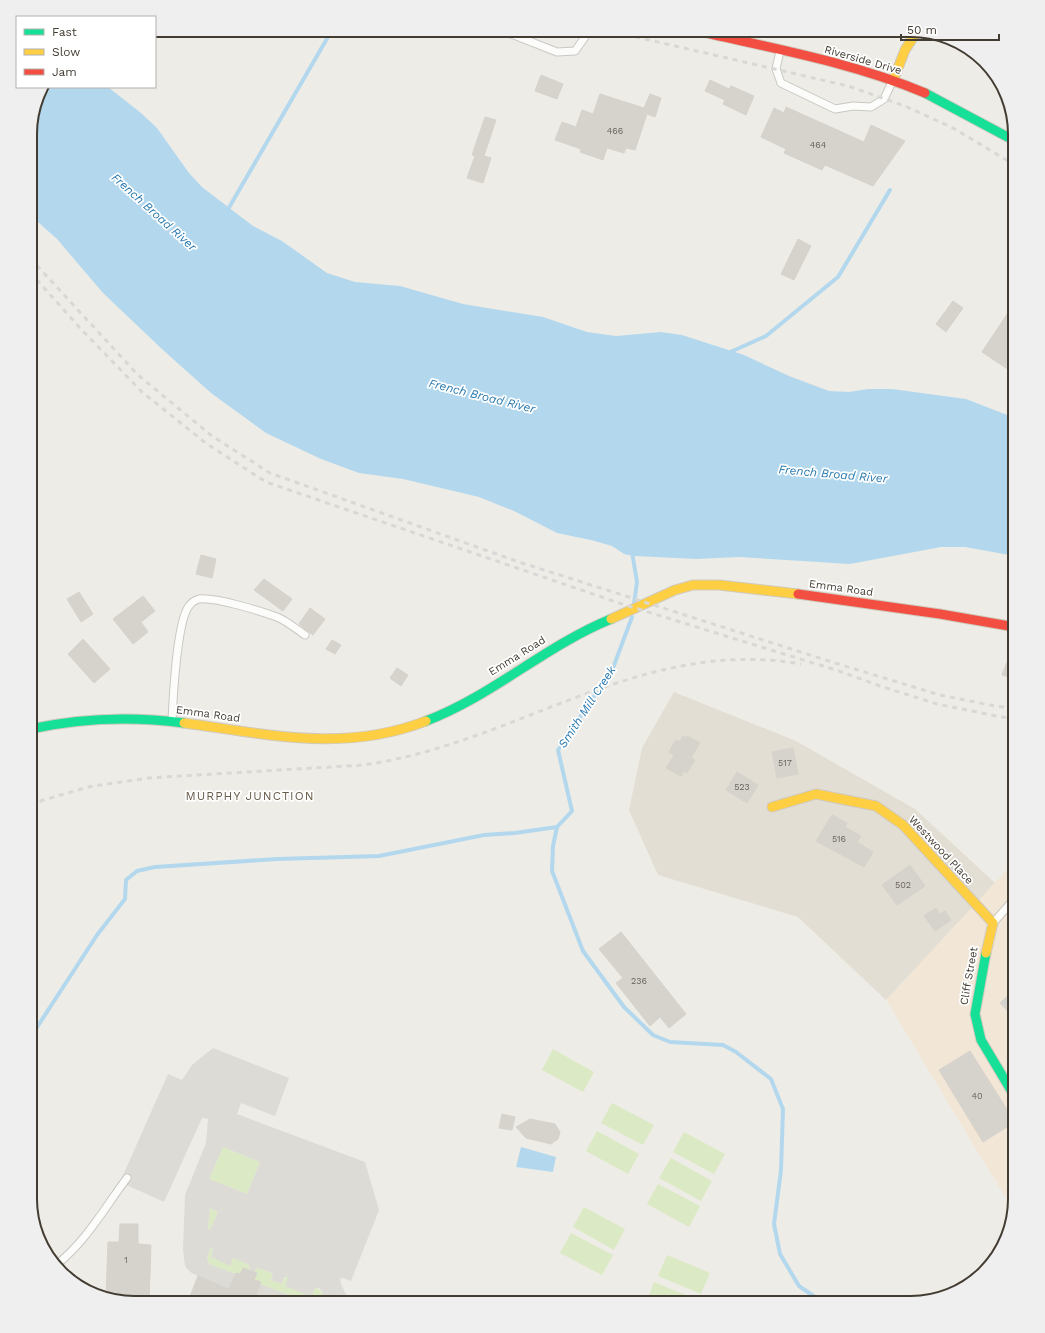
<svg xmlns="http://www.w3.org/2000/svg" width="1045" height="1333" viewBox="0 0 1045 1333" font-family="'Work Sans',sans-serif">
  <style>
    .residential { fill: #e3ded3 }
    .commercial { fill: #f2e7d7 }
    .green { fill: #dbeac4 }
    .parking { fill: #dddbd6; fill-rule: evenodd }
    .water { fill: #b3d8ee }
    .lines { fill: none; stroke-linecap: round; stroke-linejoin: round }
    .stream { stroke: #b3d8ee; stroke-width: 4 }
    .building { fill: #d6d3cd; stroke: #d6d2cc }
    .lane-casing { stroke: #cac8c2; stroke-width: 9 }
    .fast-casing { stroke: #cfcabe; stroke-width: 11 }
    .slow-casing { stroke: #cfcabe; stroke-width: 11 }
    .jam-casing { stroke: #cfcabe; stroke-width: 11 }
    .lane { stroke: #fcfcfb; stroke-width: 7 }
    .fast { stroke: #16e098; stroke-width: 9 }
    .slow { stroke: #ffcf43; stroke-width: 9 }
    .jam { stroke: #f24e42; stroke-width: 9 }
    .rail { stroke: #d8d8d7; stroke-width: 3; stroke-dasharray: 5 5; stroke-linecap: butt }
    .labels { text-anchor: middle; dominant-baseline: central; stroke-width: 3.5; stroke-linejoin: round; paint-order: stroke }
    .number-label { font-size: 9px; fill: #69635a }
    .street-label { font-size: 11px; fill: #433c32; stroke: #fff }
    .water-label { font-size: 12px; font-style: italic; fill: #297ab1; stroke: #fff }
    .neighbourhood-label { font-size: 12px; letter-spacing: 1px; fill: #665a49; stroke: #fff }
    .rim { fill: none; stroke: #433c32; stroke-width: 2 }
  </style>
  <rect width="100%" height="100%" fill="#eeece6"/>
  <polygon class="residential" points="674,692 796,741 915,809 995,883 886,1000 798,917 658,875 629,810 642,748"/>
  <polygon class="commercial" points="1015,861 1015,1199 1013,1206 1006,1198 886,1000"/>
  <g class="green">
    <polygon points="553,1049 594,1072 583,1092 542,1070"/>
    <polygon points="612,1103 654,1125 643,1145 601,1123"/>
    <polygon points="597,1131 639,1154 628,1174 586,1151"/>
    <polygon points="684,1132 725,1154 714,1174 673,1152"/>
    <polygon points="223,1147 260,1162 247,1194 209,1179"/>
    <polygon points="671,1158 712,1181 701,1201 659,1178"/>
    <polygon points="658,1184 700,1206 689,1227 647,1204"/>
    <polygon points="584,1207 625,1229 614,1250 573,1227"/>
    <polygon points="210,1208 218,1212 210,1230 208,1229"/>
    <polygon points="571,1233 613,1255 602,1275 560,1253"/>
    <polygon points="211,1247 213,1249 211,1257 233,1258 248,1264 250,1267 245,1278 209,1264 207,1258"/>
    <polygon points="667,1255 710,1273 701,1294 658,1276"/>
    <polygon points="259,1268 273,1274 271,1280 281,1284 287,1276 289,1278 285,1286 317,1288 323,1293 323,1296 315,1303 310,1303 252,1281 256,1269"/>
    <polygon points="654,1282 698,1300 697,1303 646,1303"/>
  </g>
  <path class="parking" d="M213 1048 289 1078 275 1116 241 1103 237 1114 365 1162 379 1210 351 1281 343 1278 340 1279 341 1284 350 1303H315L323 1296V1293L319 1288H315L311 1297 285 1286 288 1277H285L281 1284 271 1280 273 1274 259 1268 256 1269 252 1281 310 1303H265L198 1276 190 1272 185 1266 183 1249 185 1195 206 1143 208 1119 202 1118 164 1202 120 1182 168 1074 182 1080 192 1065ZM223 1147 260 1162 247 1194 209 1179ZM210 1208 218 1212 210 1230 208 1229ZM211 1247 213 1249 211 1257 230 1266 233 1258 248 1264 250 1267 246 1278 209 1264 207 1258Z"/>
  <g class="water">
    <polygon points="42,87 108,87 141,113 157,128 189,173 202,187 253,226 282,241 327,273 355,282 400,286 463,304 543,317 587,332 616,336 661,332 682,335 744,355 789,376 829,391 849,392 868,389 892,389 966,399 1015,418 1015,556 965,547 941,547 850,564 739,557 697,559 634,556 624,554 612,546 591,540 557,533 514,511 479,497 403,479 359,473 321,459 266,433 211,393 163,350 103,293 57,239 30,215 30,127"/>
    <polygon points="521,1147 556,1157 553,1172 516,1167"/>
  </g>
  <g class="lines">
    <g class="stream">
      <polyline points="227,211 332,30"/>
      <polyline points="728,353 766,336 838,277 890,190"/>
      <polyline points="632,552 637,582 634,604"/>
      <polyline points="632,617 613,668 558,750 572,811 557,827 553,846 552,871 583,951 624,1007 653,1035 670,1042 723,1045 736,1052 771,1079 783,1109 781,1170 774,1224 780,1254 799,1286 818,1299 838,1303"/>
      <polyline points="30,1038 97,935 125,899 126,880 137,871 155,867 277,859 379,856 484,835 515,833 557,827"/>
    </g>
  </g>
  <g class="building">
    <polygon points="541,75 563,84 557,99 535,91"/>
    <polygon points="710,80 729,89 731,86 754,96 746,115 723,104 725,100 705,91"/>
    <polygon points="600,94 644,108 650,94 661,98 655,117 647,114 635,150 626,148 624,153 607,148 603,160 580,152 581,149 555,140 562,122 576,127 582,110 593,114"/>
    <polygon points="786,107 864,142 871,125 905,141 873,186 825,165 822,170 784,153 786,149 761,137 774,108 784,113"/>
    <polygon points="485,117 496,120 484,156 491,158 483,183 467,178 475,156 472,155"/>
    <polygon points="798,239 811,246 794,280 781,274"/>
    <polygon points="953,301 963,308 946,332 936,324"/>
    <polygon points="1015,302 1015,374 982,352"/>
    <polygon points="201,555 216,559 212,578 196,574"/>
    <polygon points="264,579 292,599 283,611 254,590"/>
    <polygon points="79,592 93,614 81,622 67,599"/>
    <polygon points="143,596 155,611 141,622 148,632 133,644 113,619"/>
    <polygon points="310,608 325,619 313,635 299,624"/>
    <polygon points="83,639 110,669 94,683 68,654"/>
    <polygon points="332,640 341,645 335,654 326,649"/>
    <polygon points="1007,662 1015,665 1015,679 1002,675"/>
    <polygon points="397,668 408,675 401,686 390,678"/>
    <polygon points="683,736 686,738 687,736 700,743 691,758 695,760 687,773 684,771 681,776 666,768 674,755 669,752 676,740 680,742"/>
    <polygon points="793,748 798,774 777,778 772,752"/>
    <polygon points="737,772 758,785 747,803 726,790"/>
    <polygon points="832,815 847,823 845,827 861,836 857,842 873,852 864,867 816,841"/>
    <polygon points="910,865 925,886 897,905 882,885"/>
    <polygon points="936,908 940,914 945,911 951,920 935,931 924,916"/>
    <polygon points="621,932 686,1014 669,1028 660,1017 650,1026 616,983 623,978 599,949"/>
    <polygon points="1015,989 1015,1019 1000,1003"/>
    <polygon points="970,1051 1015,1122 983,1142 939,1070"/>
    <polygon points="502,1114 515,1117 512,1130 499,1128"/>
    <polygon points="530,1119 555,1124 560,1132 558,1139 551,1144 526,1138 516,1127"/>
    <polygon points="120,1224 138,1224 138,1244 151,1245 149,1303 134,1303 106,1296 108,1242 119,1242"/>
    <polygon points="243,1268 257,1273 254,1280 261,1282 253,1303 199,1303 189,1299 198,1276 229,1289 236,1273 240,1274"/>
  </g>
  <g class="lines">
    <g class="lane-casing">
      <g id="lane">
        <polyline points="501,30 557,52 575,51 590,30"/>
        <polyline points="780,51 776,69 781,83 835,109 853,106 871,107 884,99 892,82"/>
        <path d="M172 721C173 699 177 621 189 606 191 603 196 600 199 599 216 597 260 611 277 617 287 621 296 629 305 635"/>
        <polyline points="994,922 1015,898"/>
        <path d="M56 1265C86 1242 105 1207 127 1178"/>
      </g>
    </g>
    <g class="fast-casing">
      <g id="fast">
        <polyline points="925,93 1015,141"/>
        <path d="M426 721C492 696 545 646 611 619"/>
        <path d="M30 729C81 718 132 716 184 723"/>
        <polyline points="986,953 975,1014 981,1040 1015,1097"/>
      </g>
    </g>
    <g class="slow-casing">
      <g id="slow">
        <polyline points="893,81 905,50 918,30"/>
        <polyline points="611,619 675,590 693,585 719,585 798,594"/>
        <path d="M184 723C267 734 344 753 426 721"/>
        <polyline points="772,807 816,794 876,806 903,825 993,923 986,953"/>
      </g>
    </g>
    <g class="jam-casing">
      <g id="jam">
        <path d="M693 30C771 48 851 62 925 93"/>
        <polyline points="798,594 940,614 1015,627"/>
      </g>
    </g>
    <use href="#lane" class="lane"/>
    <use href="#fast" class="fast"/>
    <use href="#slow" class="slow"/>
    <use href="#jam" class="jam"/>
    <g class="rail">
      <polyline points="606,30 848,86 905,106 953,128 1015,165"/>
      <polyline points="30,258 138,375 212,436 270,473 516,561 835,663 940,695 995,706 1015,708"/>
      <polyline points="30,272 80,328 142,392 207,444 266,482 619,603 839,671 883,687 937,704 1001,717 1015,718"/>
      <path d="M30 804 88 787 148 778 363 765C516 744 641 636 801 664"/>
    </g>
  </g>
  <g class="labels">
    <g class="number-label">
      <text x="615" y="131">466</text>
      <text x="818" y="145">464</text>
      <text x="785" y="763">517</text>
      <text x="742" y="787">523</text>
      <text x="839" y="839">516</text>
      <text x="903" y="885">502</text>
      <text x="639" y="981">236</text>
      <text x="977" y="1096">40</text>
      <text x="126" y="1260">1</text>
    </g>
    <g class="street-label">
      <text transform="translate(863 60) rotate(16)">Riverside Drive</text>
      <text transform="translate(841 588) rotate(8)">Emma Road</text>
      <text transform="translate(517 656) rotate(-32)">Emma Road</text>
      <text transform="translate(208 714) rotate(8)">Emma Road</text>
      <text transform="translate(941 850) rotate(47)">Westwood Place</text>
      <text transform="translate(969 976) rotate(-80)">Cliff Street</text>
    </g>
    <g class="water-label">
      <text transform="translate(154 212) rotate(42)">French Broad River</text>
      <text transform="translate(482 396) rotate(14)">French Broad River</text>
      <text transform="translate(833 474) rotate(5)">French Broad River</text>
      <text transform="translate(587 707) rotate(-57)">Smith Mill Creek</text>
    </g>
    <g class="neighbourhood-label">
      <text x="250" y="796">MURPHY JUNCTION</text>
    </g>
  </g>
  <path d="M0 0H1045V1333H0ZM134 37H911A97 97 0 0 1 1008 134V1199A97 97 0 0 1 911 1296H134A97 97 0 0 1 37 1199V134A97 97 0 0 1 134 37Z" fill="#f0efef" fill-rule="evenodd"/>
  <path class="rim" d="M134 37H911A97 97 0 0 1 1008 134V1199A97 97 0 0 1 911 1296H134A97 97 0 0 1 37 1199V134A97 97 0 0 1 134 37Z"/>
  <rect x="16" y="16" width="140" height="72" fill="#ffffff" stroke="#b4b1ad"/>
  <rect x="24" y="29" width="20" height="6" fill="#16e098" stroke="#b4b1ad"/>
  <text x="52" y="36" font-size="12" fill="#433c32">Fast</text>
  <rect x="24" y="49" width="20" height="6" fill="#ffcf43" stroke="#b4b1ad"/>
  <text x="52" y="56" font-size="12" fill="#433c32">Slow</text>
  <rect x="24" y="69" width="20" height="6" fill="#f24e42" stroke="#b4b1ad"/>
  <text x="52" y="76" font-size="12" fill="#433c32">Jam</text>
  <path d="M901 34v6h98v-6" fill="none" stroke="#433c32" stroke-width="2"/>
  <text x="907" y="34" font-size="12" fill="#433c32" stroke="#ffffff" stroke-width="3" paint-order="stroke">50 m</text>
</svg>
